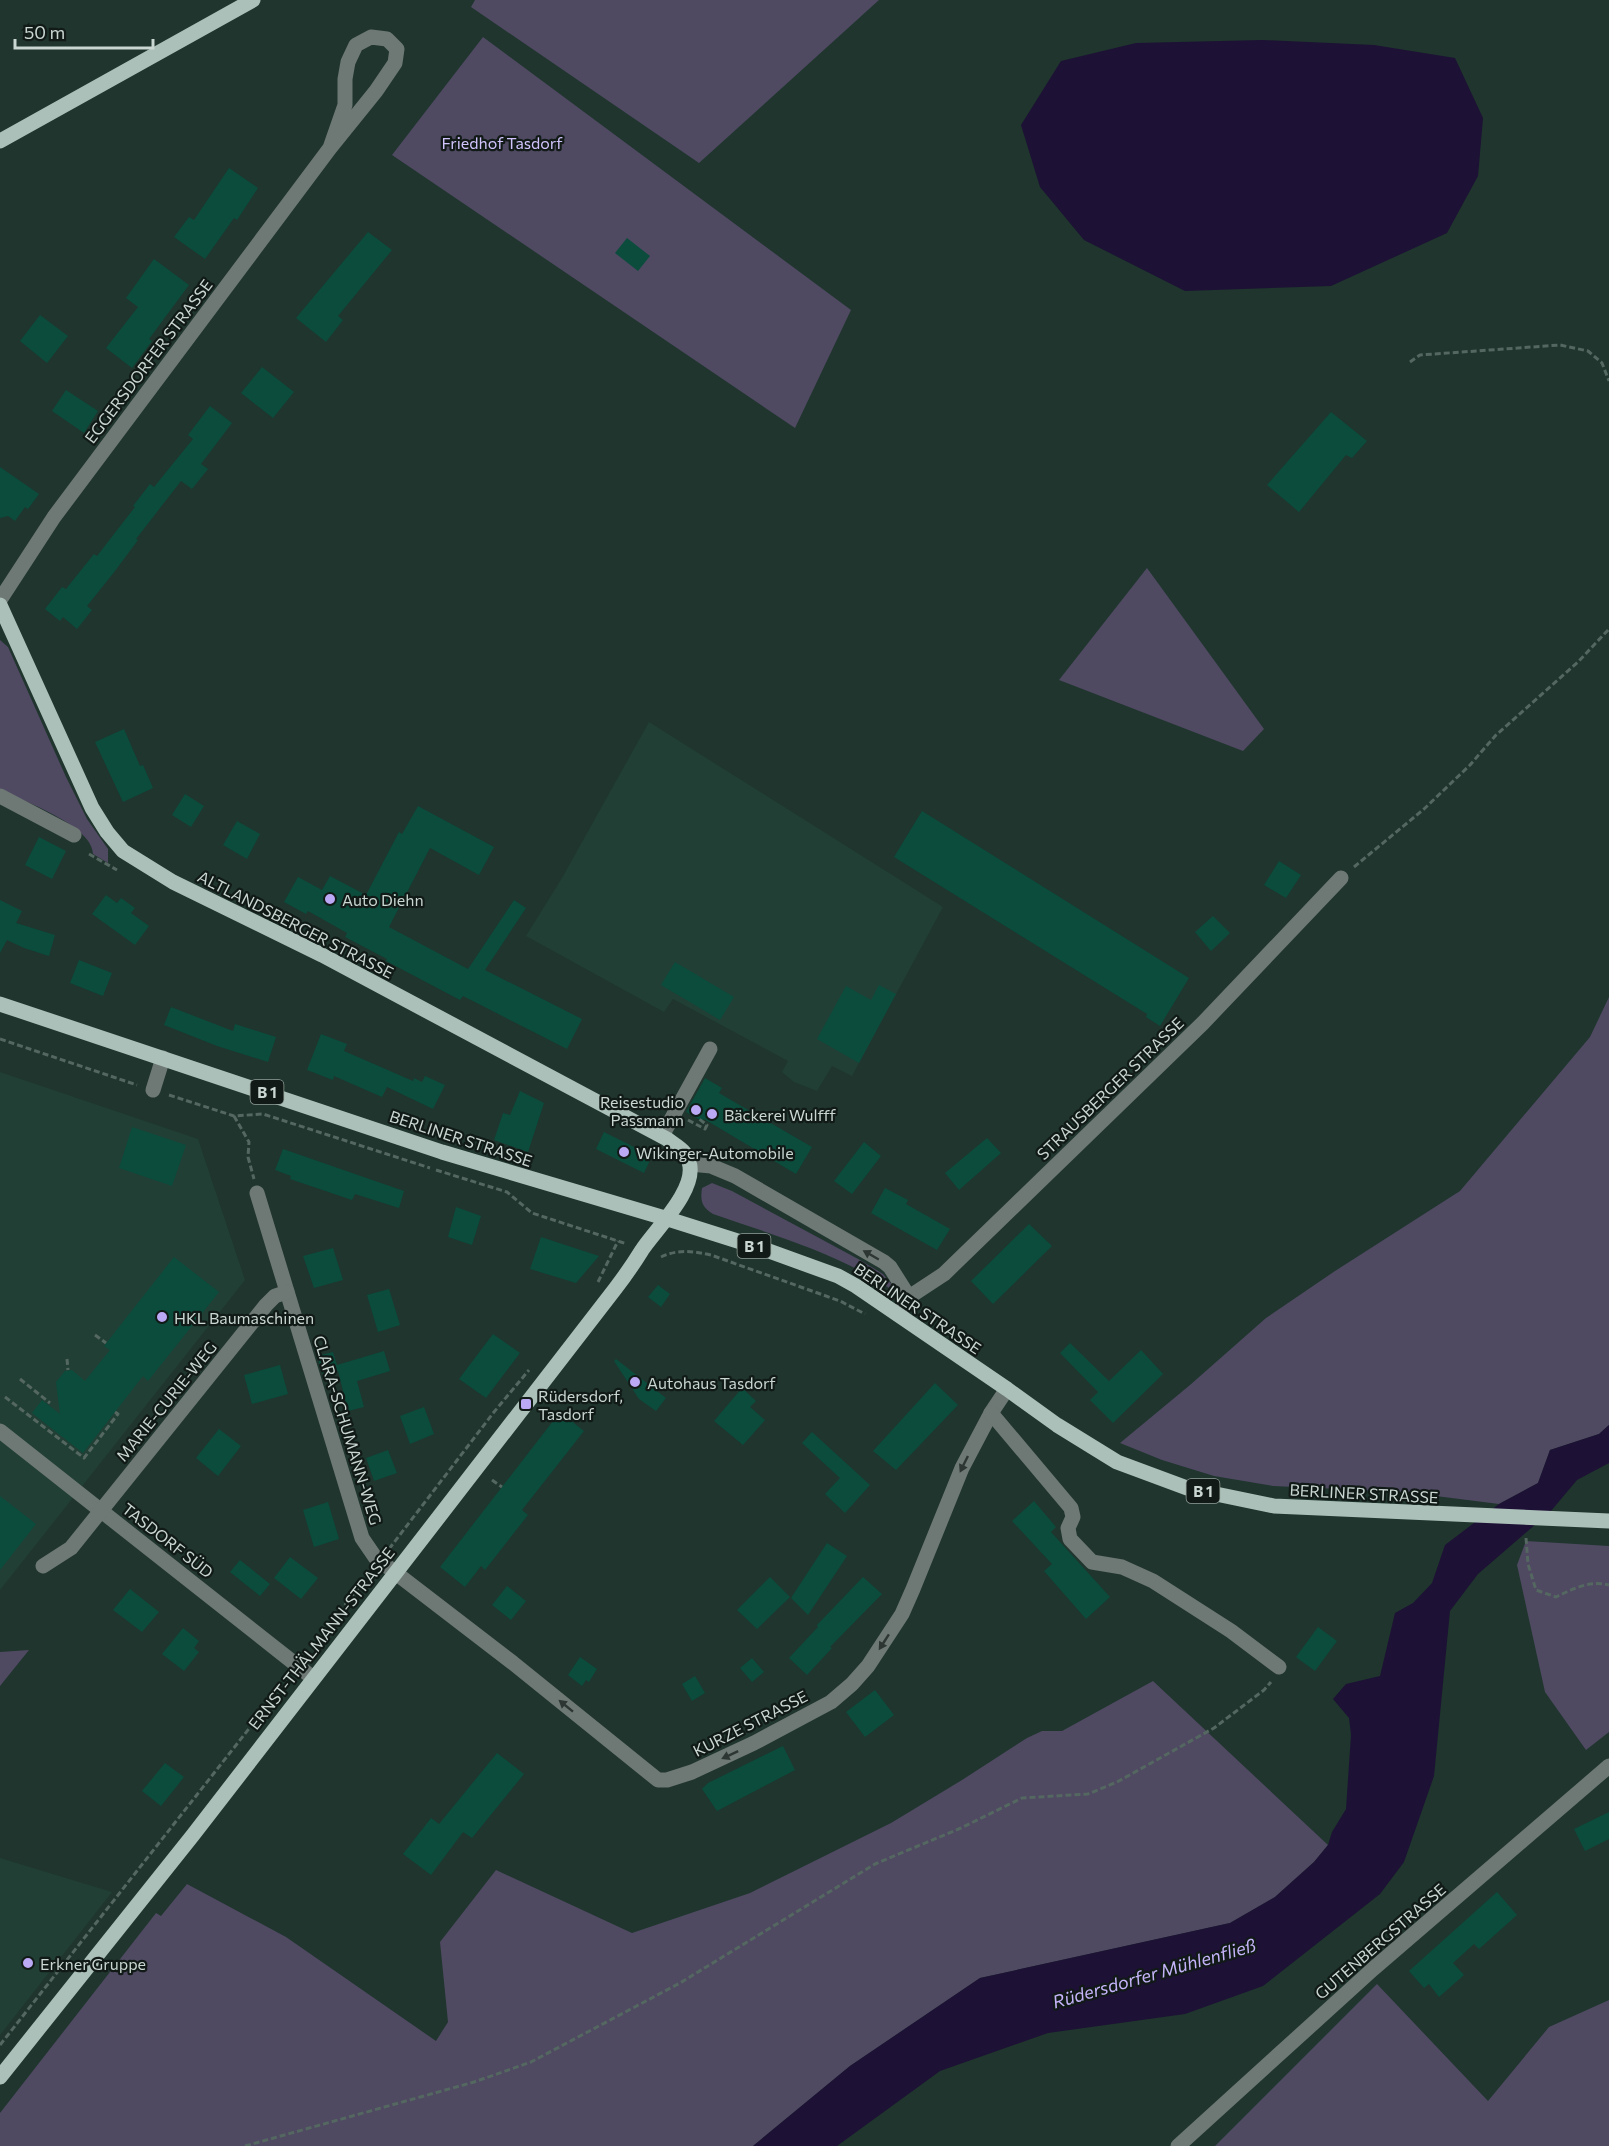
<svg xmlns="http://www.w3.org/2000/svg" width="1609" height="2146" viewBox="0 0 1609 2146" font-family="Commissioner,sans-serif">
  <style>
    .built { fill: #213f35 }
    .green { fill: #4f4962 }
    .water { fill: #1d1135 }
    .building { fill: #0b4c3c }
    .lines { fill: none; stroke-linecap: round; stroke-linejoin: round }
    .path { stroke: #546760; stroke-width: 3; stroke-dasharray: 6 3; stroke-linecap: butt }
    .minor { stroke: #6e7874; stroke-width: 15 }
    .major { stroke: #abc0b8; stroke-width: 15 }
    .oneway { fill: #2d3633 }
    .poi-dot { fill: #bca9f5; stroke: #111a17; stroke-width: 2 }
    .labels { text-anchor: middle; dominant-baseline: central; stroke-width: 4.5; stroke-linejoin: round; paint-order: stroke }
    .shield { fill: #111a17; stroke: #929e99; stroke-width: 1.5 }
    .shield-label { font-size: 15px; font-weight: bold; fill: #c9d6d1 }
    .park-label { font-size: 16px; fill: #d1c4fc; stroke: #111a17 }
    .street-label { font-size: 16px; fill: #c9d6d1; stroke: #111a17 }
    .poi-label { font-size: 16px; fill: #c9d6d1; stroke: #111a17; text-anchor: start }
    .water-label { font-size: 18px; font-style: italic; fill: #c5b4fa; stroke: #111a17 }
  </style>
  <rect width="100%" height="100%" fill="#1f352d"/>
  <g class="built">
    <polygon points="649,722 943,907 852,1076 832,1066 817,1091 794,1082 782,1072 788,1061 673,999 664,1012 526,936 562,878"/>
    <polygon points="0,1072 198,1139 245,1280 0,1590"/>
    <polygon points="0,1858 112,1892 0,2035"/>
  </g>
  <g class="green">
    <polygon points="475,0 879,0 699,163 471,7"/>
    <polygon points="483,37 851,310 795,428 392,155"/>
    <polygon points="1147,568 1264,729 1243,751 1059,680"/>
    <path d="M0 640 8 647 66 777 87 819 108 849V863L93 854C93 826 22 800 0 790Z"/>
    <polygon points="1609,997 1609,1425 1599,1434 1550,1450 1538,1483 1499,1504 1404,1492 1273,1486 1214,1476 1162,1460 1120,1443 1190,1385 1266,1318 1335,1271 1460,1191 1590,1037"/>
    <path d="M712 1183 732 1191 860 1260 883 1274 893 1286 889 1288C835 1252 773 1235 713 1214 702 1207 700 1201 702 1188Z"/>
    <polygon points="1526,1541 1609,1546 1609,1732 1586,1750 1545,1692 1517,1565"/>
    <polygon points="29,1650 0,1686 0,1652"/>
    <polygon points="1153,1681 1328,1845 1314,1862 1275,1897 1230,1923 980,1978 850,2066 753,2146 0,2146 0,2113 156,1913 161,1916 187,1884 286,1937 436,2041 448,2022 440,1942 496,1870 632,1933 750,1893 891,1823 962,1780 1027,1738 1042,1731 1062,1731"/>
    <polygon points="1377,1984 1488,2101 1549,2027 1609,2000 1609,2146 1215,2146"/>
  </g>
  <g class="water">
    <polygon points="1263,40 1374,45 1455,58 1483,118 1478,176 1447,233 1331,286 1185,291 1084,240 1040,187 1021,125 1061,61 1136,43"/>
    <polygon points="1609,1425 1609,1463 1577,1480 1551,1511 1478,1574 1450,1611 1434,1776 1404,1862 1380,1894 1263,1986 1185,2014 1048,2033 940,2071 837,2146 753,2146 850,2066 980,1978 1230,1923 1275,1897 1314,1862 1328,1845 1332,1832 1346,1809 1351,1735 1349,1718 1333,1699 1346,1684 1380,1676 1395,1613 1413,1603 1432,1583 1445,1545 1499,1504 1538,1483 1550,1450 1599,1434"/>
  </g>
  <g class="building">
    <polygon points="229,168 258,188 237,220 234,218 205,259 174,237 189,217 194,220"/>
    <polygon points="368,232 392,250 338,316 343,320 326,342 296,318"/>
    <polygon points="627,238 650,256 638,271 615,253"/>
    <polygon points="154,259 189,285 149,339 152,341 132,368 106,348 138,307 126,298"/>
    <polygon points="40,315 68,336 47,363 20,341"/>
    <polygon points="262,367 294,392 273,418 241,393"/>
    <polygon points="66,390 98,411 84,433 52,411"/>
    <polygon points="210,406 232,423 201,464 208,469 192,489 181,481 136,539 138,540 115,571 87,606 92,610 77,629 63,617 60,621 45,609 62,587 66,589 94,554 97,556 135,507 133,506 150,484 154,487 193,439 188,435"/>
    <polygon points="1331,412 1367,441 1352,458 1346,455 1299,512 1267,485"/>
    <polygon points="0,467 39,494 28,509 25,507 15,521 8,516 0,518"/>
    <polygon points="124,729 140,766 143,765 153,788 123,802 95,742"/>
    <polygon points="185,794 204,806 191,827 172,815"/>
    <polygon points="418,806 494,847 479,875 430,848 389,927 468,969 514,900 526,908 485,970 582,1019 567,1049 463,996 460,1000 386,961 387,959 345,937 347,933 308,911 306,914 284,902 298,877 322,890 330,876 366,895 399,832 402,834"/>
    <polygon points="922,811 1189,978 1160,1026 1146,1017 1147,1014 894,857"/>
    <polygon points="237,821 260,834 247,859 223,845"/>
    <polygon points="39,837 66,851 52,879 25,865"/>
    <polygon points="1279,861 1301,875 1286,898 1264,885"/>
    <polygon points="106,895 117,903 121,898 135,908 131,913 149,926 135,945 92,914"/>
    <polygon points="0,900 22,911 16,923 55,935 49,956 24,948 7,940 0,953"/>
    <polygon points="1213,916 1230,933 1211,951 1195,932"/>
    <polygon points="79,960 112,973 103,996 70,983"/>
    <polygon points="675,962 734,997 720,1020 661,985"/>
    <polygon points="879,985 896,994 859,1063 817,1039 846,986 871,1000"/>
    <polygon points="171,1007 233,1031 235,1024 276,1037 268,1062 217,1046 164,1025"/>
    <polygon points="321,1034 347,1044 344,1051 413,1081 414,1078 422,1082 425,1076 445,1085 433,1109 387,1087 382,1097 334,1076 333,1080 307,1070"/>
    <polygon points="705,1078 722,1088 719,1093 812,1147 796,1174 704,1119 702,1121 686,1112"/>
    <polygon points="520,1091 544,1103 528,1152 494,1140 503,1113 510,1115"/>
    <polygon points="132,1127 186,1145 172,1186 119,1168"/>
    <polygon points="604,1132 652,1156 644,1173 596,1149"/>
    <polygon points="987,1138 1001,1153 959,1190 945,1173"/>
    <polygon points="864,1142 881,1156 852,1194 834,1181"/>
    <polygon points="283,1149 404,1191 399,1208 355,1194 352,1200 290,1179 291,1176 275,1170"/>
    <polygon points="885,1188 908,1200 906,1204 950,1229 937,1250 871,1213"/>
    <polygon points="456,1207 481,1216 472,1245 448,1237"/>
    <polygon points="1029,1224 1052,1246 993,1304 971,1281"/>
    <polygon points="541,1237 599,1256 576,1283 530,1269"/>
    <polygon points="333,1248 343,1280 314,1288 303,1256"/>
    <polygon points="174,1257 219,1292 148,1381 143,1376 83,1453 32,1413 42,1400 60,1414 56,1382 65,1371 72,1370 85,1381 110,1350 104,1346"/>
    <polygon points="658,1285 670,1294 661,1307 648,1297"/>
    <polygon points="389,1289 400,1325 378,1332 367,1295"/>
    <polygon points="493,1334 520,1353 486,1398 459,1379"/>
    <polygon points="1070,1343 1109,1381 1141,1350 1163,1374 1113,1423 1090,1400 1098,1392 1060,1353"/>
    <polygon points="384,1351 390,1371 357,1381 364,1407 348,1411 338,1371 323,1375 317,1356 333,1352 337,1365"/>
    <polygon points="616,1359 666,1398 656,1411 639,1399 614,1361"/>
    <polygon points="280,1365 288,1394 252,1404 244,1375"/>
    <polygon points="935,1383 958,1405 896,1470 873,1451"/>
    <polygon points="742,1388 756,1401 750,1407 765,1420 743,1445 714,1421"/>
    <polygon points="424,1407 434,1434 410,1444 400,1416"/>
    <polygon points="560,1412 584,1431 522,1510 528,1515 485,1570 481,1566 465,1587 440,1567"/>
    <polygon points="219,1429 241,1446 218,1476 196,1458"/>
    <polygon points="812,1432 870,1485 845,1513 825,1494 840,1478 802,1443"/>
    <polygon points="388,1450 397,1473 374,1481 366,1458"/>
    <polygon points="0,1496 36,1524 0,1570"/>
    <polygon points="1034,1501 1056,1527 1051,1532 1110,1597 1086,1619 1044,1571 1052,1564 1012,1521"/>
    <polygon points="328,1502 339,1539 314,1547 303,1510"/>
    <polygon points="827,1543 847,1556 808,1615 791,1598"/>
    <polygon points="290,1557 318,1578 301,1599 274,1578"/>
    <polygon points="240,1560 270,1584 260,1596 230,1572"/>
    <polygon points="770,1577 790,1597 757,1629 737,1610"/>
    <polygon points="863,1577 882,1594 830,1647 832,1648 807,1675 789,1658 818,1627 817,1625"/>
    <polygon points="507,1586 526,1601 511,1620 492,1605"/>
    <polygon points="130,1589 159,1612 142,1632 113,1610"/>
    <polygon points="1318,1627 1337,1641 1315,1671 1296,1657"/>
    <polygon points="183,1628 199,1641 194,1648 199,1652 184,1671 162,1654"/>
    <polygon points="580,1657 597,1669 589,1682 586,1680 582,1686 568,1675"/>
    <polygon points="752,1658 764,1672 752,1682 740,1668"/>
    <polygon points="695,1676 705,1693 692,1701 682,1684"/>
    <polygon points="875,1690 894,1715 865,1737 846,1712"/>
    <polygon points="783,1746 795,1770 717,1811 702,1789 708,1783"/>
    <polygon points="497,1753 524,1774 472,1838 463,1832 431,1875 403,1854 431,1818 439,1824"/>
    <polygon points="165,1763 184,1777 161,1806 142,1791"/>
    <polygon points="1609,1812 1609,1839 1585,1851 1574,1829"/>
    <polygon points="1497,1892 1517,1915 1479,1949 1474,1944 1453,1963 1464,1975 1439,1997 1429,1984 1424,1988 1409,1971"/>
  </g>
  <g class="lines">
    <g class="path">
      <polyline points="1410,362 1420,355 1560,345 1588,351 1602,363 1609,381"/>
      <polyline points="89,854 117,870"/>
      <polyline points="1354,867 1424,809 1470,765 1496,735 1578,662 1609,629"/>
      <polyline points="0,1039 137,1085"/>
      <polyline points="169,1095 234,1116 263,1114 430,1168"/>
      <polyline points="234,1116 249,1142 248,1157 254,1179"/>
      <polyline points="688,1120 705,1129 707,1125 699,1119"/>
      <polyline points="436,1170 507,1192 532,1213 627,1244"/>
      <path d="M661 1257C678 1249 693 1251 711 1255L840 1301 865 1314"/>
      <polyline points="598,1282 618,1241"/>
      <polyline points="95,1335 106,1343"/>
      <polyline points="67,1359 68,1370"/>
      <polyline points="20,1379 50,1403"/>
      <polyline points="5,1397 84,1458 118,1414 115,1412"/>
      <polyline points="492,1480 502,1487"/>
      <path d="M1526 1538 1528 1564 1536 1590 1556 1597C1573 1589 1589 1580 1609 1585"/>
      <polyline points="389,1549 494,1412 529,1370"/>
      <polyline points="325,1635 333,1620 370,1573"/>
      <polyline points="0,2045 255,1721 273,1698 279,1694"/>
      <polyline points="245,2146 474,2082 531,2062 680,1983 875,1864 961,1828 1022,1798 1088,1794 1117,1782 1214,1728 1264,1690 1271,1682"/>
    </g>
    <g class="minor">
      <polyline points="0,600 54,517 330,148 376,91 395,63 397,49 387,39 371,37 356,45 348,62 345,79 345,105 330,148"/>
      <polyline points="0,796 74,835"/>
      <polyline points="153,1090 163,1058"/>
      <polyline points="662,1136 710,1049"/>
      <polyline points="690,1164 711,1166 735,1176 884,1262 890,1267 909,1297"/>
      <polyline points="257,1193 362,1538 375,1557 513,1663 658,1780 667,1780 692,1772 754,1743 831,1702 852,1684 868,1666 902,1614 913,1589 962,1468 991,1413 1007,1389"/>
      <polyline points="899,1315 909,1297 944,1274 1203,1023 1341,878"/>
      <polyline points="991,1413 1071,1508 1073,1517 1068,1528 1070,1539 1092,1562 1122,1567 1153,1581 1231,1631 1279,1667"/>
      <polyline points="0,1431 313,1678"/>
      <polyline points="43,1566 71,1548 266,1305 275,1296 287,1292"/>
      <polyline points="1178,2146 1373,1969 1609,1766"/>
    </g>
    <g class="major">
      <polyline points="0,141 253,0"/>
      <path d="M0 605 92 808 107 832 123 851 173 882 322 955 667 1139C676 1146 686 1150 689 1162 698 1189 655 1230 642 1250 634 1263 625 1276 615 1289L193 1835 0 2077"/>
      <polyline points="0,1004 442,1152 668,1219 769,1251 838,1276 856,1286 1007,1389 1057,1425 1117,1462 1187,1488 1274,1506 1609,1521"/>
    </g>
  </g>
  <defs><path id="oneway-solid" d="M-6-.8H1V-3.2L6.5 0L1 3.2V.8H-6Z" transform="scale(1.5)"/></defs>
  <g class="oneway">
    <use href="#oneway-solid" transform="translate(871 1255) rotate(-150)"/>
    <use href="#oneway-solid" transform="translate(964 1464) rotate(116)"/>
    <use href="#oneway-solid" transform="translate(884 1642) rotate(123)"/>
    <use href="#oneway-solid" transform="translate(566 1706) rotate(-141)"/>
    <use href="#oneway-solid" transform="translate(730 1755) rotate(155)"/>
  </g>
  <g class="poi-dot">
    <circle cx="330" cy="899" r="6"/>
    <circle cx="696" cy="1110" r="6"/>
    <circle cx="712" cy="1114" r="6"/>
    <circle cx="624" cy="1152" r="6"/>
    <circle cx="162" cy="1317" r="6"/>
    <circle cx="635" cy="1382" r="6"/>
    <rect x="520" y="1398" width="12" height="12" rx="3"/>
    <circle cx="28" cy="1963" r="6"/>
  </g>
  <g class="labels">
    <g class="shield">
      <rect x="250.5" y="1080" width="33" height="24" rx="4.5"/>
      <rect x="737.5" y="1234" width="33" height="24" rx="4.5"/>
      <rect x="1186.5" y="1479" width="33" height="24" rx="4.5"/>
    </g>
    <g class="shield-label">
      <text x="267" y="1092">B 1</text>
      <text x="754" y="1246">B 1</text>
      <text x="1203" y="1491">B 1</text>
    </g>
    <g class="park-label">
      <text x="502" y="142">Friedhof Tasdorf</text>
    </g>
    <g class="street-label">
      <text transform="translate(148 361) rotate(-53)">EGGERSDORFER STRASSE</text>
      <text transform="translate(296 924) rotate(27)">ALTLANDSBERGER STRASSE</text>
      <text transform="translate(1110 1088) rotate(-44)">STRAUSBERGER STRASSE</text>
      <text transform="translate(461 1138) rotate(18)">BERLINER STRASSE</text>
      <text transform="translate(918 1308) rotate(34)">BERLINER STRASSE</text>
      <text transform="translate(166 1401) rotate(-51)">MARIE-CURIE-WEG</text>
      <text transform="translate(348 1430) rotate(73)">CLARA-SCHUMANN-WEG</text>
      <text transform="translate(1364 1493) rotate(3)">BERLINER STRASSE</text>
      <text transform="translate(168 1540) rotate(38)">TASDORF SÜD</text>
      <text transform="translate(321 1638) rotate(-52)">ERNST-THÄLMANN-STRASSE</text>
      <text transform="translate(750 1723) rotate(-27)">KURZE STRASSE</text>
      <text transform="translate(1380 1941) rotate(-41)">GUTENBERGSTRASSE</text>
    </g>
    <g class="poi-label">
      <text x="342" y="899">Auto Diehn</text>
      <text x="684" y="1101" text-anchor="end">Reisestudio<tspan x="684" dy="18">Passmann</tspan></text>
      <text x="724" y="1114">Bäckerei Wulfff</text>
      <text x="636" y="1152">Wikinger-Automobile</text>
      <text x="174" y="1317">HKL Baumaschinen</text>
      <text x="647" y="1382">Autohaus Tasdorf</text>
      <text x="538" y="1395">Rüdersdorf,<tspan x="538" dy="18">Tasdorf</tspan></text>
      <text x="40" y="1963">Erkner Gruppe</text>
    </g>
    <g class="water-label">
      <text transform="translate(1154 1973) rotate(-16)">Rüdersdorfer Mühlenfließ</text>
    </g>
  </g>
  <path d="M15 39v9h138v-9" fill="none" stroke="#c9d6d1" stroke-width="3"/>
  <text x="24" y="39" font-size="18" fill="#c9d6d1" stroke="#111a17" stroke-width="4.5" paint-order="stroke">50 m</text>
</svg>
